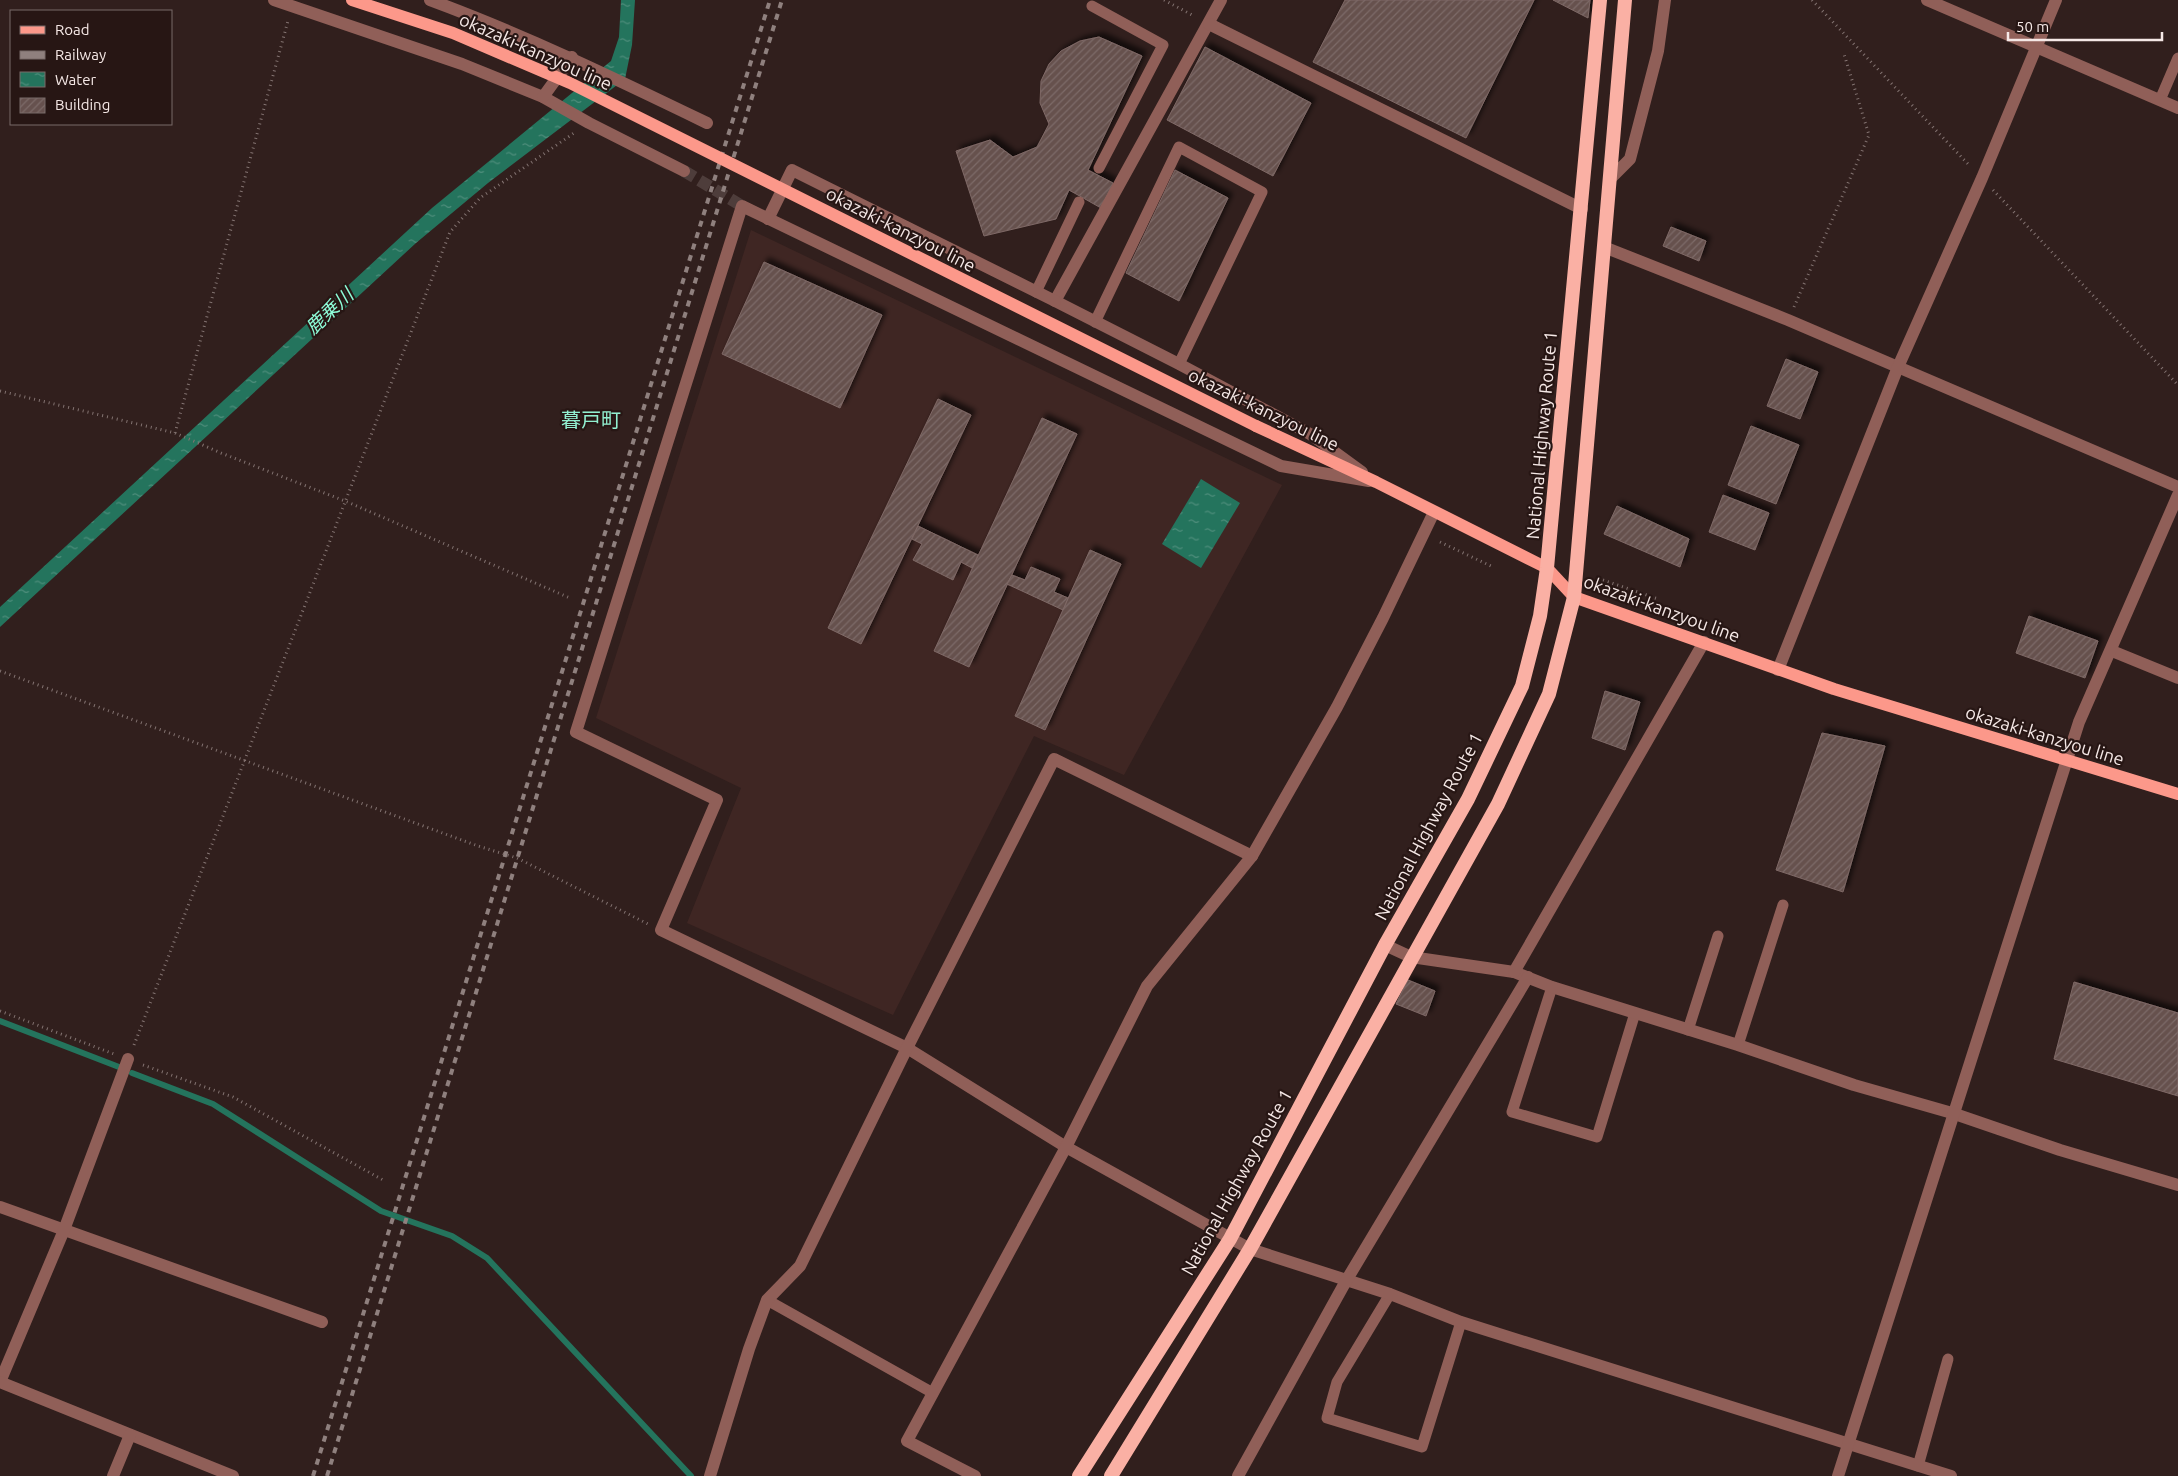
<svg xmlns="http://www.w3.org/2000/svg" width="2178" height="1476" viewBox="0 0 2178 1476" font-family="Ubuntu,'Noto Sans JP',sans-serif">
  <style>
    .built { fill: #3f2623 }
    .water { fill: url(#water-ripples) }
    .lines { fill: none; stroke-linecap: round; stroke-linejoin: round }
    .stream { stroke: #24745d; stroke-width: 6 }
    .building { fill: url(#building-hatch); stroke: #7f6966; filter: url(#shadow) }
    .pedestrian-tunnel { stroke: #4e3d3b; stroke-width: 12; stroke-dasharray: 12 6; stroke-linecap: butt }
    .path { stroke: #847472; stroke-width: 3; stroke-dasharray: 1 4; stroke-linecap: butt }
    .service { stroke: #905f58; stroke-width: 11 }
    .minor { stroke: #905f58; stroke-width: 12 }
    .primary { stroke: #fc988a; stroke-width: 12 }
    .trunk { stroke: #fab0a4; stroke-width: 14 }
    .rail { stroke: #8f807e; stroke-width: 4; stroke-dasharray: 6 6; stroke-linecap: butt }
    .primary-bridge { stroke: #fc988a; stroke-width: 12 }
    .labels { text-anchor: middle; dominant-baseline: central; stroke-width: 4.5; stroke-linejoin: round; paint-order: stroke }
    .street-label { font-size: 18px; fill: #f5e8e6; stroke: #271614 }
    .water-label { font-size: 19px; font-style: italic; fill: #8efdd9; stroke: #271614 }
    .quarter-label { font-size: 20px; fill: #92efd0; stroke: #271614 }
  </style>
  <defs>
    <pattern id="water-ripples" width="26" height="14" patternUnits="userSpaceOnUse" patternTransform="scale(1.25)"><rect width="26" height="14" fill="#24745d"/><path d="M2 4q2-2 4 0t4 0M15 11q2-2 4 0t4 0" fill="none" stroke="#4f8e7c"/></pattern>
    <pattern id="building-hatch" width="6" height="6" patternUnits="userSpaceOnUse" patternTransform="scale(1.25)"><rect width="6" height="6" fill="#66514e"/><path d="M-1 1l2-2M0 6l6-6M5 7l2-2" fill="none" stroke="#7c6a68"/></pattern>
    <filter id="shadow"><feDropShadow dx="4.5" dy="-4.5" stdDeviation="2.5" flood-color="#0009"/></filter>
  </defs>
  <rect width="100%" height="100%" fill="#311f1d"/>
  <polygon class="built" points="751,230 1282,485 1124,775 1034,736 893,1015 687,923 741,788 596,718"/>
  <g class="water">
    <polygon points="621,0 635,0 632,45 625,79 488,183 416,243 0,627 0,607 432,208 611,61 619,37"/>
    <polygon points="1201,479 1240,503 1201,568 1162,544"/>
  </g>
  <g class="lines">
    <g class="stream">
      <polyline points="0,1021 119,1067"/>
      <polyline points="132,1073 213,1104 381,1211 452,1236 487,1258 691,1476"/>
    </g>
  </g>
  <g class="building">
    <polygon points="1345,0 1534,0 1466,138 1313,62"/>
    <polygon points="1553,0 1590,0 1588,18"/>
    <polygon points="1099,37 1142,56 1088,170 1113,183 1101,208 1069,190 1056,219 984,236 956,151 990,140 1013,157 1037,147 1049,124 1040,103 1041,81 1049,64 1061,51 1080,41"/>
    <polygon points="1205,47 1311,103 1273,176 1167,120"/>
    <polygon points="1175,170 1228,198 1179,301 1126,273"/>
    <polygon points="1671,227 1706,241 1699,261 1663,246"/>
    <polygon points="764,262 882,315 840,408 722,354"/>
    <polygon points="1786,359 1818,372 1800,419 1767,406"/>
    <polygon points="938,399 971,415 861,644 828,628"/>
    <polygon points="1042,418 1077,434 969,667 934,651"/>
    <polygon points="1751,426 1799,445 1776,504 1728,485"/>
    <polygon points="1723,495 1769,513 1755,550 1709,532"/>
    <polygon points="1617,506 1689,539 1680,567 1604,534"/>
    <polygon points="918,526 978,555 972,568 961,562 953,580 913,560 922,544 912,539"/>
    <polygon points="1090,550 1121,564 1045,730 1015,716"/>
    <polygon points="1031,567 1060,579 1054,592 1068,598 1063,610 1007,584 1012,575 1025,580"/>
    <polygon points="2029,616 2098,641 2085,678 2016,653"/>
    <polygon points="1605,691 1640,702 1625,750 1592,738"/>
    <polygon points="1822,733 1885,746 1843,892 1776,870"/>
    <polygon points="1408,980 1435,991 1426,1016 1396,1004"/>
    <polygon points="2074,982 2178,1013 2178,1096 2054,1059"/>
  </g>
  <g class="lines">
    <polyline class="pedestrian-tunnel" points="684,171 742,206"/>
    <g class="path">
      <polyline points="1164,0 1194,16"/>
      <polyline points="1812,0 1969,165"/>
      <polyline points="1993,190 2178,385"/>
      <polyline points="1794,307 1869,135 1844,54"/>
      <polyline points="0,391 175,433 221,453 345,501 570,598"/>
      <polyline points="175,433 288,21"/>
      <polyline points="1440,542 1493,567"/>
      <polyline points="1603,580 1658,599"/>
      <polyline points="0,671 478,846 517,858 648,924"/>
      <polyline points="0,1011 114,1054"/>
      <polyline points="134,1045 450,232 480,198 574,133"/>
      <polyline points="143,1065 233,1097 383,1180"/>
    </g>
    <g class="service">
      <polyline points="1092,6 1163,45 1099,168"/>
      <polyline points="2160,100 2178,58"/>
      <polyline points="1036,292 1079,202"/>
      <polyline points="1095,322 1179,147 1262,192 1179,364"/>
      <polyline points="1552,987 1512,1112 1597,1137 1635,1013"/>
      <polyline points="1688,1030 1718,936"/>
      <polyline points="1738,1045 1783,905"/>
      <polyline points="1390,1294 1337,1382 1327,1418 1422,1447 1461,1322"/>
      <polyline points="767,1300 933,1393"/>
      <polyline points="1918,1466 1948,1359"/>
    </g>
    <g class="minor">
      <polyline points="274,0 462,64 543,97 589,123 684,171"/>
      <path d="M430 0C525 35 616 79 707 123"/>
      <polyline points="1221,0 1055,301 1179,364 1310,434 1362,472"/>
      <polyline points="1927,0 2178,108"/>
      <polyline points="1209,24 1582,209"/>
      <polyline points="543,97 572,57"/>
      <polyline points="1611,178 1630,159 1658,51 1665,0"/>
      <polyline points="768,219 792,170 1055,301"/>
      <polyline points="1604,247 1788,320 2178,487"/>
      <polyline points="1369,481 1281,466 742,206 576,732 717,800 661,930 907,1048 1066,1147 1250,1249 1390,1294 1461,1322 1951,1476"/>
      <polyline points="2112,651 2178,678"/>
      <polyline points="1778,670 1898,367 1982,178 2056,0"/>
      <polyline points="1385,945 1411,957 1514,972 1552,987 1738,1045 1854,1085 1952,1113 2060,1150 2178,1185"/>
      <polyline points="1514,972 1704,642"/>
      <polyline points="0,1207 322,1322"/>
      <polyline points="0,1382 64,1230 128,1059"/>
      <polyline points="0,1382 233,1476"/>
      <polyline points="113,1476 130,1435"/>
      <polyline points="710,1476 749,1349 767,1300 800,1266 907,1048 1054,759 1252,856"/>
      <polyline points="975,1476 907,1441 1066,1147 1147,986 1252,856 1337,707 1383,618 1434,512"/>
      <polyline points="1238,1476 1346,1281 1528,977"/>
      <polyline points="1838,1476 2079,722 2178,495"/>
    </g>
    <polyline class="primary" points="1256,426 1376,482 1547,568 1574,597 1834,689 2178,794"/>
    <g class="trunk">
      <polyline points="1079,1476 1230,1239 1385,945 1468,799 1522,686 1540,616 1547,568 1600,0"/>
      <polyline points="1111,1476 1250,1249 1498,804 1549,694 1574,597 1625,0"/>
    </g>
    <g class="rail">
      <polyline points="313,1476 770,0"/>
      <polyline points="327,1476 782,0"/>
    </g>
    <polyline class="primary-bridge" points="352,0 453,33 570,83 1256,426"/>
  </g>
  <g class="labels">
    <g class="street-label">
      <text transform="translate(536 51) rotate(24)">okazaki-kanzyou line</text>
      <text transform="translate(901 229) rotate(27)">okazaki-kanzyou line</text>
      <text transform="translate(1264 409) rotate(26)">okazaki-kanzyou line</text>
      <text transform="translate(1541 435) rotate(-85)">National Highway Route 1</text>
      <text transform="translate(1662 608) rotate(20)">okazaki-kanzyou line</text>
      <text transform="translate(2045 735) rotate(17)">okazaki-kanzyou line</text>
      <text transform="translate(1428 826) rotate(-62)">National Highway Route 1</text>
      <text transform="translate(1236 1182) rotate(-61)">National Highway Route 1</text>
    </g>
    <g class="water-label">
      <text transform="translate(329 311) rotate(-43)">鹿乗川</text>
    </g>
    <g class="quarter-label">
      <text x="591" y="419">暮戸町</text>
    </g>
  </g>
  <rect x="10" y="10" width="162" height="115" fill="#271614" stroke="#796a68"/>
  <rect x="20" y="26" width="25" height="8" fill="#fc988a" stroke="#796a68"/>
  <text x="55" y="35" font-size="15" fill="#f5e8e6">Road</text>
  <rect x="20" y="51" width="25" height="8" fill="#8f807e" stroke="#796a68"/>
  <text x="55" y="60" font-size="15" fill="#f5e8e6">Railway</text>
  <rect x="20" y="72" width="25" height="15" fill="url(#water-ripples)" stroke="#796a68"/>
  <text x="55" y="85" font-size="15" fill="#f5e8e6">Water</text>
  <rect x="20" y="98" width="25" height="15" fill="url(#building-hatch)" stroke="#796a68"/>
  <text x="55" y="110" font-size="15" fill="#f5e8e6">Building</text>
  <path d="M2008 32v8h154v-8" fill="none" stroke="#f5e8e6" stroke-width="2.5"/>
  <text x="2016" y="32" font-size="15" fill="#f5e8e6" stroke="#271614" stroke-width="4" paint-order="stroke">50 m</text>
</svg>
